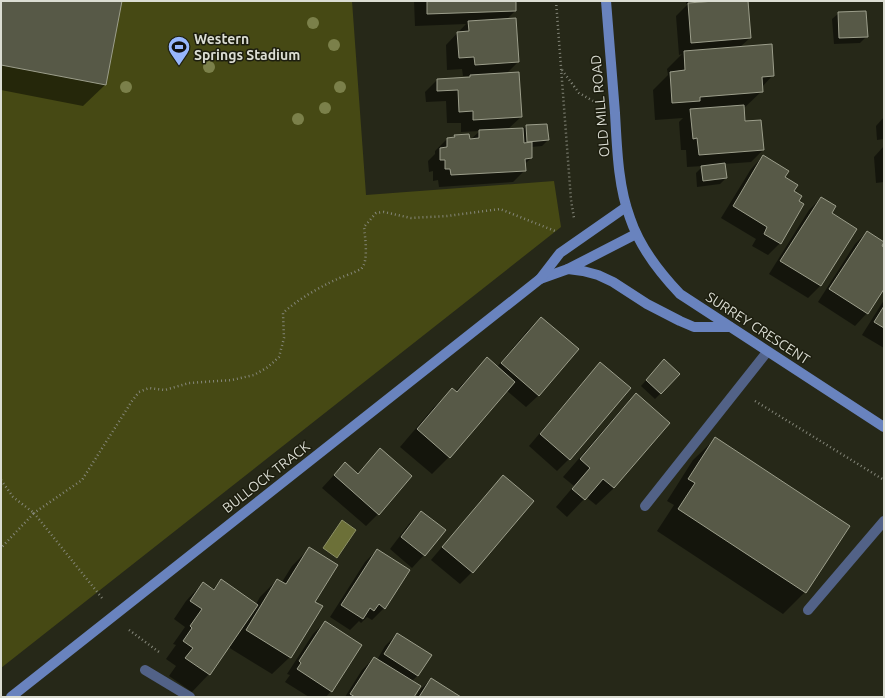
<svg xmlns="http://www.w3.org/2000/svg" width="885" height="698" viewBox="0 0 885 698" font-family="Ubuntu,sans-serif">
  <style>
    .green { fill: #464914 }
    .water { fill: #6c7038; stroke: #8d9166 }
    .shadow { fill: #0007 }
    .building { fill: #575947; stroke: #9c9e8b }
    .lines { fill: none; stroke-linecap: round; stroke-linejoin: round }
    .path { stroke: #85877a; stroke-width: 2.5; stroke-dasharray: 1 3; stroke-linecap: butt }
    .service { stroke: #526287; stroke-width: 10 }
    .minor { stroke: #526287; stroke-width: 10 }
    .secondary { stroke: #6983be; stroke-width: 10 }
    .tree { fill: #7b804a }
    .labels { text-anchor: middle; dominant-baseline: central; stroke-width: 3; stroke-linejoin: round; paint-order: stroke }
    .poi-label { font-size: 14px; font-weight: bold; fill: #dbddd3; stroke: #1d1e0f; text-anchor: start }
    .street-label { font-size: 14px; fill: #dbddd3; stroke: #1d1e0f }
  </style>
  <rect width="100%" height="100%" fill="#262818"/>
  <polygon class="green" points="1,1 352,1 366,195 554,181 561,227 1,668"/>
  <polygon class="water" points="342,520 356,530 337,558 323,548"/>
  <g class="shadow">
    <polygon points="1,1 121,1 105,85 83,106 1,90"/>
    <polygon points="414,1 518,1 515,4 515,11 507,19 518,62 506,74 521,117 508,129 522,130 527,126 548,140 542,146 531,147 531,158 524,165 525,170 513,182 439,187 438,180 433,181 433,171 429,172 428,161 435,154 435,151 447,139 452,138 455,136 471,139 480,131 461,132 461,123 447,123 446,101 426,102 425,92 437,80 468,78 470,76 463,76 462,69 447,70 446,45 466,24 415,26"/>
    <polygon points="686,1 747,1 750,38 740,47 773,75 762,87 762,91 743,109 744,122 763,150 751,162 724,164 726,178 720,184 697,187 696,173 703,166 687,167 686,150 681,150 679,122 683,118 655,120 653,90 668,75 667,69 682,54 679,55 676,16 688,4 686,4"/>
    <polygon points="839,13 867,36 860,43 834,44 832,19"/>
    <polygon points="884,117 884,139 877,140 876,126"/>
    <polygon points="884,146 884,182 876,183 874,157"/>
    <polygon points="763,156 793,191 780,243 768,255 752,246 756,239 721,218 751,169"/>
    <polygon points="821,198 831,214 856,229 820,286 808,298 769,274 809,210"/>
    <polygon points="867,232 884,248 884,287 867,313 855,326 818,302 855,244"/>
    <polygon points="884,300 884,348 862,335"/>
    <polygon points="541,318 539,395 526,407 506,390 449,457 432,474 400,447 434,407 452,390 455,392 487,358 497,367 528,330"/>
    <polygon points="600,363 569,459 557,471 529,446 588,376"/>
    <polygon points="658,367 661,393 655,399 641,386"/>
    <polygon points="636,395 614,488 596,505 586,497 567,517 556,507 574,486 563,477 619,412"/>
    <polygon points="715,439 848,526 805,592 783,614 657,531 674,505 667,501 693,460"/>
    <polygon points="380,450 378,514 366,526 322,488 345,463 357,474"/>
    <polygon points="503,477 472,572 460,584 431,560 491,489"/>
    <polygon points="421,512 424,555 412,568 390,549 409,524"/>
    <polygon points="309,549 314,602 290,657 272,674 228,647 209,674 192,692 169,676 176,666 166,659 176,645 173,644 185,627 174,619 186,601 203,583 212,590 221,581 256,604 260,597 277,580 282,582 292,566"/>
    <polygon points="377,550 384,608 372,620 367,617 361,623 359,621 350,630 330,617 365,562"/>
    <polygon points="325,622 331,691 326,697 309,697 285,682 290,675 287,674 313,634"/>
    <polygon points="397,634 418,675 411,682 413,697 345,697 362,670 374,658 377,660 385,646"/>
    <polygon points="431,679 459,697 416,697 419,691"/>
  </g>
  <g class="building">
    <polygon points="1,1 122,1 106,85 1,65"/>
    <polygon points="427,1 516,1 516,11 427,14"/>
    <polygon points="715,1 748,1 751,38 691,43 688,3"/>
    <polygon points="866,11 868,37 839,38 838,12"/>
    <polygon points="516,18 519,62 475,65 474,57 459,58 457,32 469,31 468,21"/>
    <polygon points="772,44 774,76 762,77 763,92 700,97 700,101 672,103 670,72 685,70 684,51"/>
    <polygon points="519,72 522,117 473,120 473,111 459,112 458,90 437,91 437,79 470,77 470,75"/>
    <polygon points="744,105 745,121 761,120 764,150 699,155 697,138 693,139 690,109"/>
    <polygon points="547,124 549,140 527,142 526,125"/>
    <polygon points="523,128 524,143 532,142 532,158 525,159 526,171 451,175 450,169 445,169 445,160 440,160 440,148 447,147 447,138 455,137 454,135 469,134 470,139 479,138 479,130"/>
    <polygon points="763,155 789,171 785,177 798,185 794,191 802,196 799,201 804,204 781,244 764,234 767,227 733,206"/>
    <polygon points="725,163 727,178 703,181 701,166"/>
    <polygon points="821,197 836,206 832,213 857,229 821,286 780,261"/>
    <polygon points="867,231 884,242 882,246 884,247 884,289 868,314 829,289"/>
    <polygon points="884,306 884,328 874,322"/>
    <polygon points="541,317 579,349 539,396 501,363"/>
    <polygon points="487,357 515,382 450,458 417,429 452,388 457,392"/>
    <polygon points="664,359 680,374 661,394 646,380"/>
    <polygon points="600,362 631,388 570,460 540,434"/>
    <polygon points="636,393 670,423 614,488 603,479 585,500 572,489 590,468 580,459"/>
    <polygon points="715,437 850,526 806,593 678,509 695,483 688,479"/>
    <polygon points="380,448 412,476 379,515 334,475 345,462 358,474"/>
    <polygon points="503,475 534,501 473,573 442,547"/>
    <polygon points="421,511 446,530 425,556 401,537"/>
    <polygon points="309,547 338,565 315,602 323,606 291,658 246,630 277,579 286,584"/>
    <polygon points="377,549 410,570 385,609 379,604 374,611 370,608 363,619 341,605"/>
    <polygon points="221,579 258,605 210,675 185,658 193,648 183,641 192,628 190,626 202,609 190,601 203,582 214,590"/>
    <polygon points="325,621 362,645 332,692 297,669 301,663 299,661"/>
    <polygon points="397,633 432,655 418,676 384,654"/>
    <polygon points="374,657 421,686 414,697 355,697 350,694"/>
    <polygon points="431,678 461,697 419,697"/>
  </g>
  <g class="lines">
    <g class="path">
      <polyline points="556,1 571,200 574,218"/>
      <polyline points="562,70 579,93 593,101"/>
      <polyline points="755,401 884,480"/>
      <polyline points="1,480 13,497 34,513 1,548"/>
      <path d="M102 598 34 513 82 480 132 401 139 392 149 388 165 390 189 383 232 380 254 375 268 367 279 357 284 338 283 313C296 301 313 291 329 283 336 279 356 272 361 269 369 262 365 237 364 227L376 213 384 212 411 218 447 216 500 209 555 231"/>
      <polyline points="129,630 159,652"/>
    </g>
    <g class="service">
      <polyline points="645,506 767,352"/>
      <polyline points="808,610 884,521"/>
    </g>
    <polyline class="minor" points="145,670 190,697"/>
    <g class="secondary">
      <path d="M606 1C609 38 612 76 615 113 617 148 618 186 630 218 640 248 659 272 680 294L884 427"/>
      <polyline points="568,269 583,271 598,275 613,282 647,304 680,321 694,327 730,327"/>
      <polyline points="540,279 568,269 636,234"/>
      <polyline points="11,697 540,279 560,253 626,207"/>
    </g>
  </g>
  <g class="tree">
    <circle cx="313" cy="23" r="6"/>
    <circle cx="334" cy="45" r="6"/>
    <circle cx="209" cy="67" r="6"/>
    <circle cx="126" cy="87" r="6"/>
    <circle cx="340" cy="87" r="6"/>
    <circle cx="325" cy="108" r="6"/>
    <circle cx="298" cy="119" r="6"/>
  </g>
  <defs>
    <g id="stadium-pin" transform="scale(1.15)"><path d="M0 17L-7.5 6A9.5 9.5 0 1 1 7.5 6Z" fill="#97b6fd" stroke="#1d1e0f"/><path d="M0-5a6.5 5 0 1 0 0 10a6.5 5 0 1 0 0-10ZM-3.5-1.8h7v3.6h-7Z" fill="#111"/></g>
  </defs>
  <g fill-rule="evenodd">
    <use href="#stadium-pin" x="179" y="47"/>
  </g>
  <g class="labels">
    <g class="poi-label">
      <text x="194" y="39">Western<tspan x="194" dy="16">Springs Stadium</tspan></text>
    </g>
    <g class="street-label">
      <text transform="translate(600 106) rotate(-95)">OLD MILL ROAD</text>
      <text transform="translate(758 328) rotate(33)">SURREY CRESCENT</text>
      <text transform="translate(266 477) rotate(-38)">BULLOCK TRACK</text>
    </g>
  </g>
  <rect width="885" height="698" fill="none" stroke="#dbddd3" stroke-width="4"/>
</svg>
